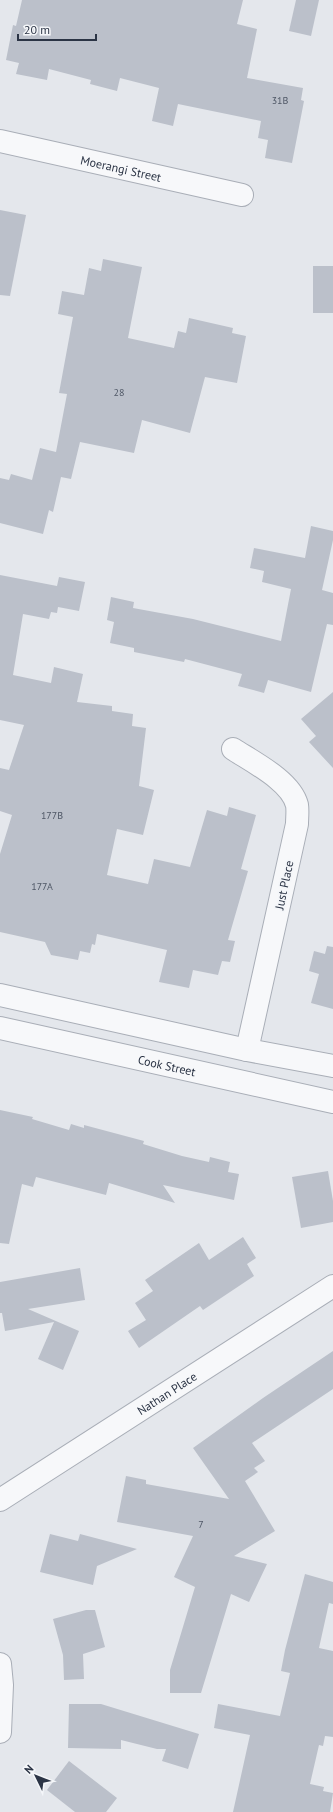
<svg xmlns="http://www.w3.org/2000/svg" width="333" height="1812" viewBox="0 0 333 1812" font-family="'PT Sans',sans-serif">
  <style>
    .building { fill: #bbc0ca }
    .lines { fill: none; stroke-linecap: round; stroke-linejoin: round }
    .minor-casing { stroke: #a9aeb7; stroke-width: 24 }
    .minor { stroke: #f7f8fa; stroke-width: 22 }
    .labels { text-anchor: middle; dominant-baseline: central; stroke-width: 3.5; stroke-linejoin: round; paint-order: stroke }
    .number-label { font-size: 10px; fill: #4f5766 }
    .street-label { font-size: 12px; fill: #2b3445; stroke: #f4f6f9 }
  </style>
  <rect width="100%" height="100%" fill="#e4e7ec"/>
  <g class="building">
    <polygon points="22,0 243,0 237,24 257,29 247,78 303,88 301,100 304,101 292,163 265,158 268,140 258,138 261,121 178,104 173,126 152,121 159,88 120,78 117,91 90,84 91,80 49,69 47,80 16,74 19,63 6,60 13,25 16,26"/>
    <polygon points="296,0 319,0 311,36 289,31"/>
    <polygon points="0,210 26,215 10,296 0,295"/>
    <polygon points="103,259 142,267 128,338 174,348 178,331 186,333 189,318 233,328 232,333 246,336 237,383 205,377 190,433 142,420 134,453 80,442 71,479 61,477 53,512 49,510 43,534 0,523 0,478 9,480 11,474 32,480 40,448 56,452 67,394 59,393 73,317 58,314 62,291 84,295 89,268 101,271"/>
    <rect x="313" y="266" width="20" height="47"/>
    <polygon points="311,526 333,531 333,540 322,590 333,593 333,625 327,624 311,692 268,680 264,693 238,686 242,674 185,659 184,662 134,652 134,648 110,643 114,622 107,620 111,597 134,602 133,608 193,619 281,641 291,589 262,582 264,571 250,568 254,548 305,558"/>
    <polygon points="0,575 57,586 59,577 85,582 79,611 58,607 57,613 51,612 49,619 23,614 13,675 51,683 54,667 83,674 77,702 112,706 112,711 133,714 132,726 146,728 139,786 154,790 143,835 117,829 107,875 148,884 154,859 190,867 207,810 227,816 229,807 256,815 241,869 248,871 228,940 235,941 230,962 222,961 218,975 193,970 189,988 159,982 167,950 97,934 95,945 92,944 90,953 80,951 78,960 51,955 45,942 0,932 0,854 12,815 0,811 0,768 9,770 24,725 0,720"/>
    <polygon points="333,692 333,768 309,742 316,736 301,719"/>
    <polygon points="327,946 333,947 333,1009 311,1003 319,974 309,971 314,951 325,954"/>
    <polygon points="0,1110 33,1117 32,1119 69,1130 71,1124 84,1128 84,1125 144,1141 143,1144 182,1156 209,1162 210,1157 230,1162 228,1172 239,1174 234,1200 163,1185 175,1203 109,1183 106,1195 36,1177 33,1187 22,1184 9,1244 0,1243"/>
    <polygon points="328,1171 333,1201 333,1222 301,1228 292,1177"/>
    <polygon points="243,1237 256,1258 247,1264 254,1276 203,1310 200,1306 139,1348 128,1331 146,1320 135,1303 153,1291 145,1280 199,1243 209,1260"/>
    <polygon points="80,1268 85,1300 28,1309 79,1331 63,1370 38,1359 54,1322 5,1331 2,1313 0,1313 0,1282"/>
    <polygon points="333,1351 333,1389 252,1443 265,1461 254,1468 258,1472 245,1481 275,1531 234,1556 267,1564 249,1602 231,1594 201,1693 170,1693 170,1670 195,1587 174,1577 193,1536 117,1522 126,1476 146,1480 146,1484 229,1499 193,1448 263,1398"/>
    <polygon points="50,1534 78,1541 80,1534 137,1549 97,1566 93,1585 40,1572"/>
    <polygon points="305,1574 333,1582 333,1604 329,1603 319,1648 333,1651 333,1737 325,1736 323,1746 319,1745 310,1784 324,1787 323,1791 333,1793 330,1812 233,1812 250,1735 214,1728 218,1704 280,1716 290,1673 281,1671 285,1650"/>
    <polygon points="86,1610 95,1610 105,1647 83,1654 84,1679 64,1680 63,1655 53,1619"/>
    <polygon points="69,1704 101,1704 199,1734 188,1769 162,1761 166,1749 157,1749 121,1740 121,1749 68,1748"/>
    <polygon points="69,1761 117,1798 106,1812 75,1812 47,1790"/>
  </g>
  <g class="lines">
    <g class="minor-casing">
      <g id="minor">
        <path id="s1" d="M0 141 242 195"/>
        <path d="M233 749C253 762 291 781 297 805 298 811 297 818 297 824L247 1050"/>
        <polyline points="0,995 247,1050 333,1066"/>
        <path id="s2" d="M0 1028 333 1102"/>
        <path id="s3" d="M0 1500 333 1286"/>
        <polyline points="0,1664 2,1685 0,1732"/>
      </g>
    </g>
    <use href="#minor" class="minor"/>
  </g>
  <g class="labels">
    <g class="number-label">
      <text x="280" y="100">31B</text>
      <text x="119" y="392">28</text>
      <text x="52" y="815">177B</text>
      <text x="42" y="886">177A</text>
      <text x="201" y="1524">7</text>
    </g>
    <g class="street-label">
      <text stroke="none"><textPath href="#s1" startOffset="124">Moerangi Street</textPath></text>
      <text transform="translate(284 885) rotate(-78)">Just Place</text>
      <text stroke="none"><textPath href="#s2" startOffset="171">Cook Street</textPath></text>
      <text stroke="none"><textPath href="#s3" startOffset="198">Nathan Place</textPath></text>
    </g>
  </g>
  <g transform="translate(36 1776) rotate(313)" stroke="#f4f6f9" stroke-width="3" paint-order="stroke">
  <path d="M0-3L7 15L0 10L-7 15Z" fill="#2b3445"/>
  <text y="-6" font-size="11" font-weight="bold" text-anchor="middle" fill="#2b3445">N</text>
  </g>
  <path d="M18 34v6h78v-6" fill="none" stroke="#2b3445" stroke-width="2"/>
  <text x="24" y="34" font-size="12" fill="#2b3445" stroke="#f4f6f9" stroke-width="3" paint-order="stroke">20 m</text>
</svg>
